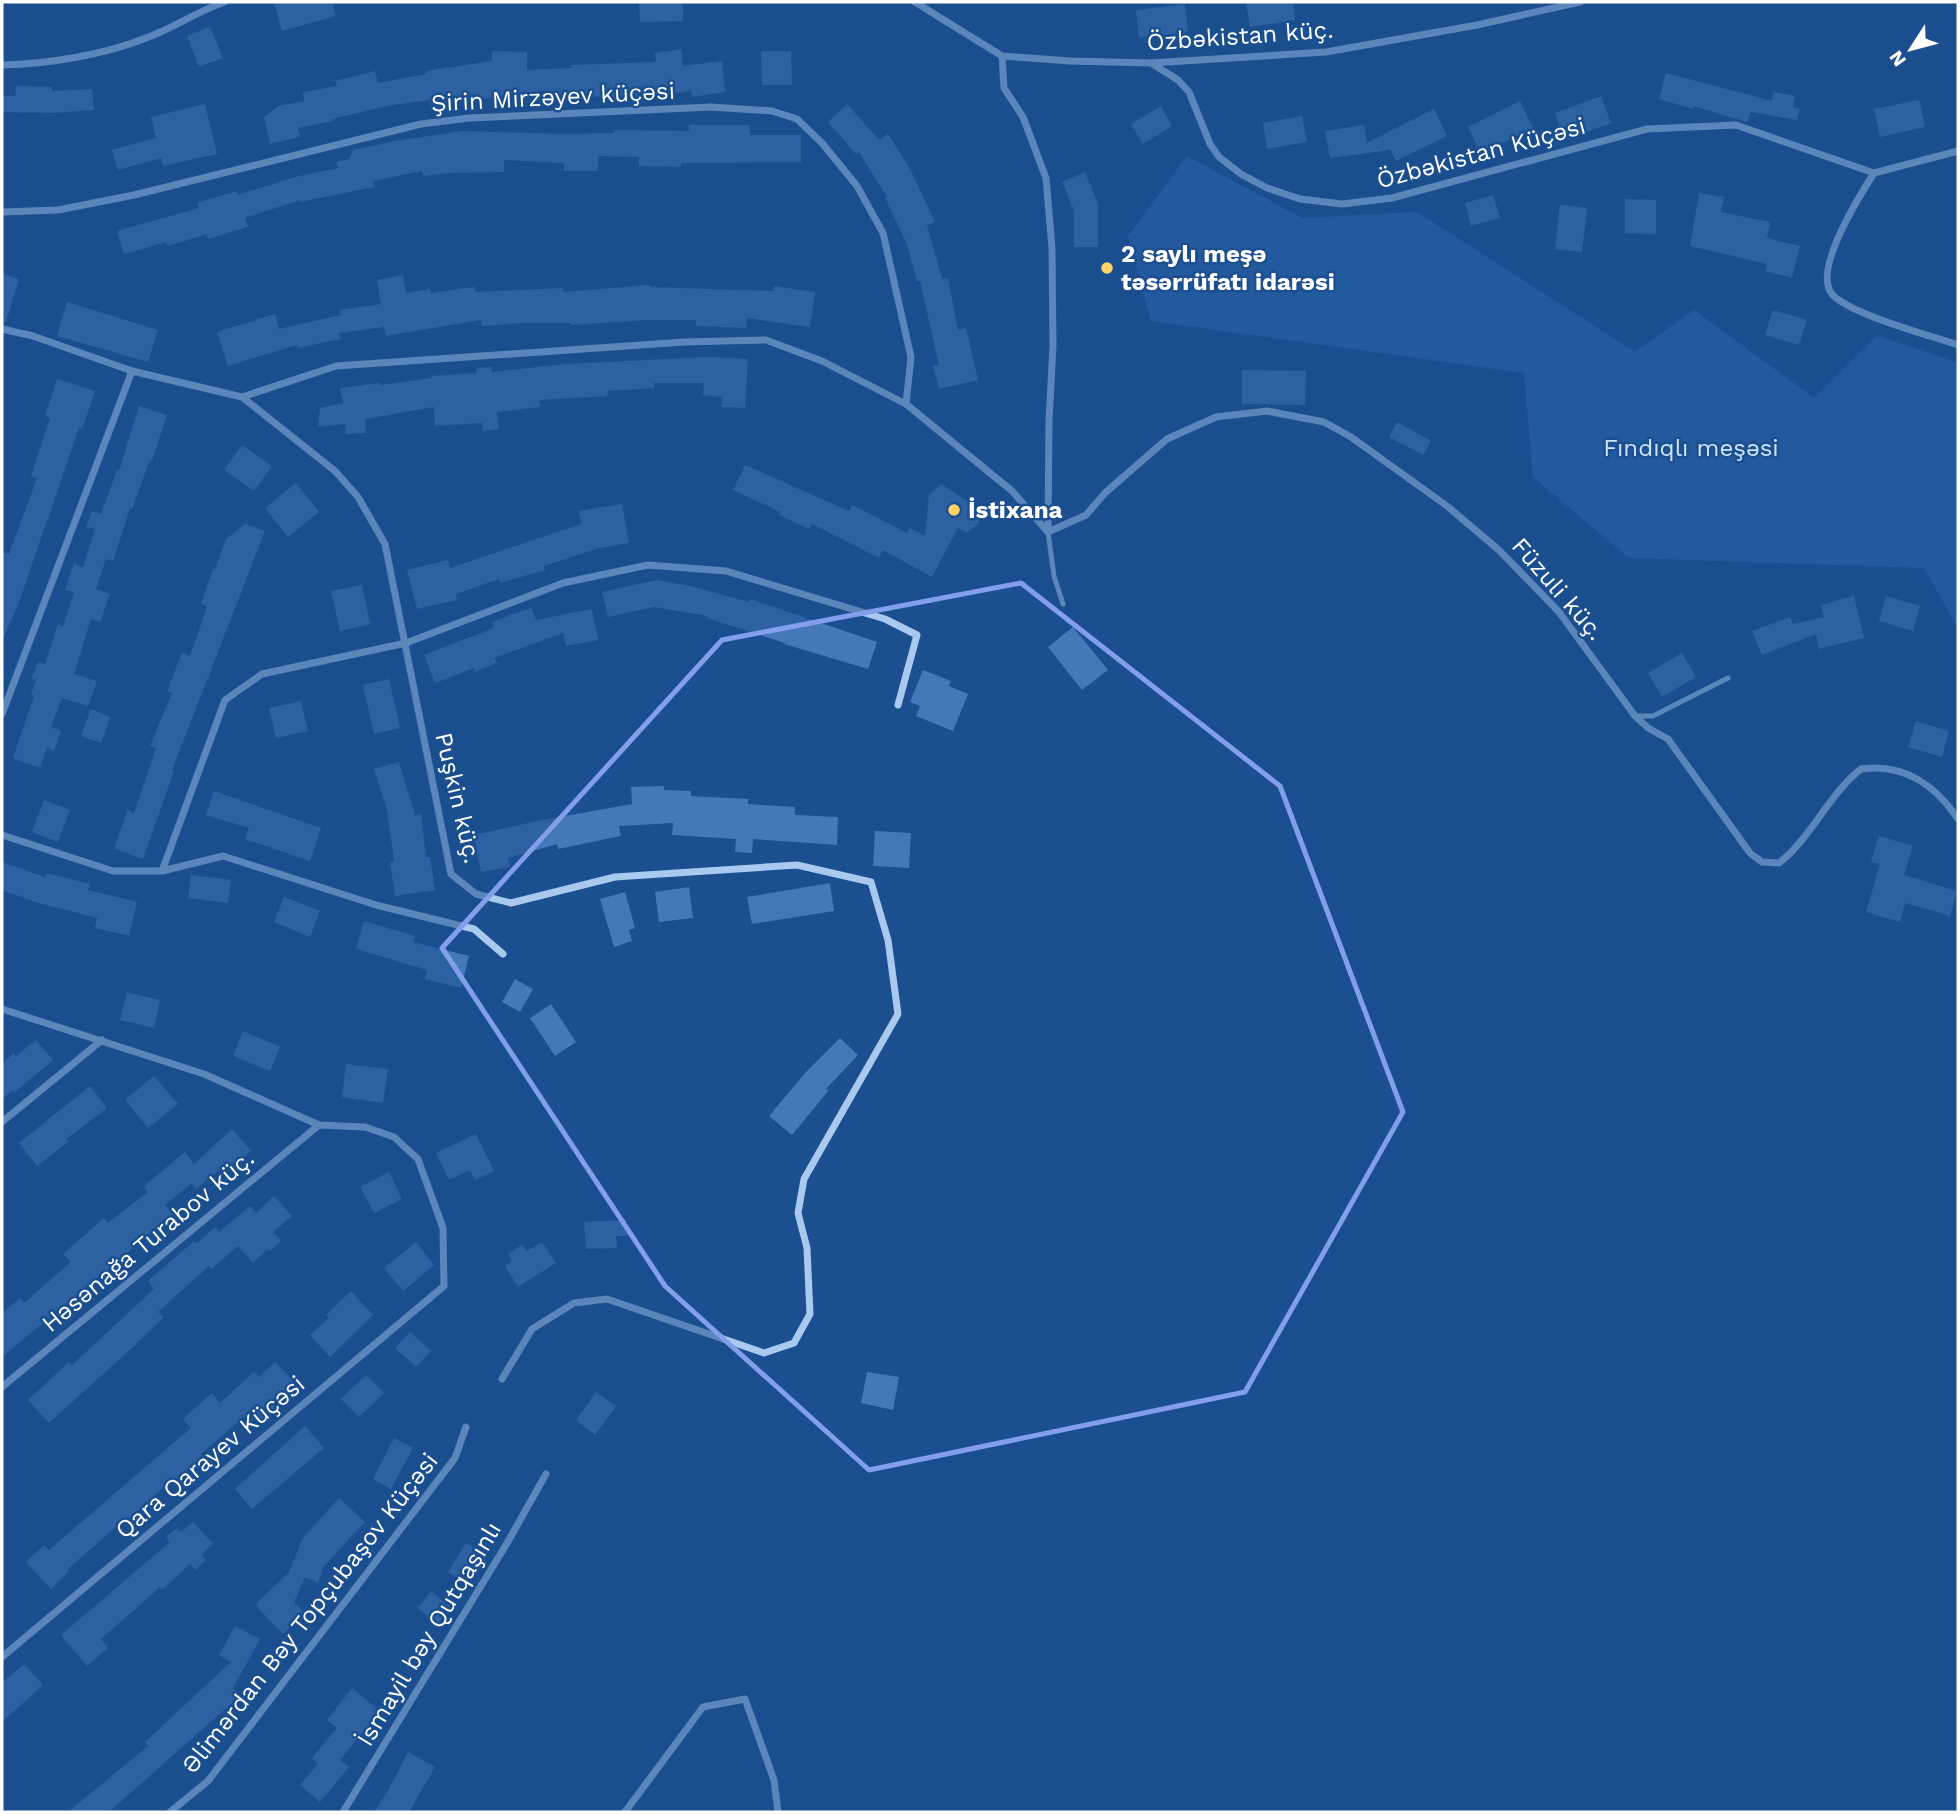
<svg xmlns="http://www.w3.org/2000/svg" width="1960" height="1814" viewBox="0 0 1960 1814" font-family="'Work Sans',sans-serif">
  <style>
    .green { fill: #2e69ad }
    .building { fill: #4478b7 }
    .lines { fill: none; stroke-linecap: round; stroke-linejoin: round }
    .lane { stroke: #a9c9ee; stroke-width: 5 }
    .street { stroke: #a9c9ee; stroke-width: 7 }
    .marked { fill: none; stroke: #839eea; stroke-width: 5; stroke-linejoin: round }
    .poi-dot { fill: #ffd166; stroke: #1b4f8f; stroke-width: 2.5 }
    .labels { text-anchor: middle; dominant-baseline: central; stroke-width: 5; stroke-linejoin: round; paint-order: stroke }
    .street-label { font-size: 24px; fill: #fff; stroke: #1b4f8f }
    .poi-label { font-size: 24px; font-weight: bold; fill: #fff; stroke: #1b4f8f; text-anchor: start }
    .park-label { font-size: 24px; fill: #cfe3fa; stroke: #1b4f8f }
  </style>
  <rect width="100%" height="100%" fill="#1b4f8f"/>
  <polygon class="green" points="1187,156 1302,218 1417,212 1635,352 1694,310 1814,398 1877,336 1958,363 1958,628 1924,568 1629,558 1533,477 1524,373 1151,321 1128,236"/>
  <g class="building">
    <polygon points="274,2 332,2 336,16 282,31"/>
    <polygon points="639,2 683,2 683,21 640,22"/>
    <polygon points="1246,2 1293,2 1295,20 1250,27"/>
    <polygon points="1185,4 1188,32 1139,38 1136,10"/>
    <polygon points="210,27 223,58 199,67 187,36"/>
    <polygon points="681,49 683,66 722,61 725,92 692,97 691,91 663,95 573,97 573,95 546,96 546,90 431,106 430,100 386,106 332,119 333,121 298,128 300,137 270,144 264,117 278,106 304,101 303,92 337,86 335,81 375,71 378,83 426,74 426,71 492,61 492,51 527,52 527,70 571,68 571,65 656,62 655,53"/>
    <polygon points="761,51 791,51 792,85 762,85"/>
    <polygon points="1666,73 1772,101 1773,92 1795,96 1793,107 1800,109 1797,120 1751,112 1747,122 1693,106 1693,109 1659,99"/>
    <polygon points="16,86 52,87 52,91 92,89 94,110 51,113 2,112 2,96 15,96"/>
    <polygon points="1601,96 1611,123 1565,140 1555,113"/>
    <polygon points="1919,100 1925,127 1880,137 1874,109"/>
    <polygon points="1520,101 1533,128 1481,154 1468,127"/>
    <polygon points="205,104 217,154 163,166 161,158 118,170 112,150 156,138 151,117"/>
    <polygon points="847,104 879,140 888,134 911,171 935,222 927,225 942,279 948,278 958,330 966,328 978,380 939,389 933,366 939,365 920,281 917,281 907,244 885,198 887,197 859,152 856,154 828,122"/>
    <polygon points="1161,106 1172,126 1143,144 1131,124"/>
    <polygon points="1434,109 1447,136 1396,161 1390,150 1330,158 1325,131 1364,125 1367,143"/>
    <polygon points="1302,116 1307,142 1267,149 1263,123"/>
    <polygon points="689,125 750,125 750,135 801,135 801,162 681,163 681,167 639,166 639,157 598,156 598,171 564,171 564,163 504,160 504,172 449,173 423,176 422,171 373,181 374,187 300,202 300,200 245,218 248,227 208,239 207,234 168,246 166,242 124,254 117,231 199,208 197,203 237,191 238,195 295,177 338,168 336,162 349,159 353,150 395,141 462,131 563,134 614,133 614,130 689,131"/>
    <polygon points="1085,172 1098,204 1098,247 1074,247 1074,210 1062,182"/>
    <polygon points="1699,193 1724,197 1721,212 1770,222 1767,238 1800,246 1792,278 1765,271 1767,264 1690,246"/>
    <polygon points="1493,195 1500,218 1471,226 1465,203"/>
    <polygon points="1625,199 1656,200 1656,234 1625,233"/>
    <polygon points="1560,205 1587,208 1582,252 1555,249"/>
    <polygon points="2,274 19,279 6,322 2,321"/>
    <polygon points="403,275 406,293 430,289 431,293 474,287 475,292 563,288 563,292 650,285 650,287 773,291 774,286 815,292 810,327 747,318 746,328 696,326 696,320 647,320 571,325 571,323 523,323 482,326 481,320 386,336 384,327 339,333 340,339 298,348 297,345 228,366 217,332 275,314 279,329 341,315 340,310 381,304 377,280"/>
    <polygon points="67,302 158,330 148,362 57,336"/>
    <polygon points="1773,310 1807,320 1799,345 1765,335"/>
    <polygon points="706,357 748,359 745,408 721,407 722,397 703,395 704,383 654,383 654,388 607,391 608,396 539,400 540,407 497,412 499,429 483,431 482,423 435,426 434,407 365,419 366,433 346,434 345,424 318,427 320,408 343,403 340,388 380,383 380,385 432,378 431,376 477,373 476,368 491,367 492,372 566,364"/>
    <polygon points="1242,370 1306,371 1305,405 1242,404"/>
    <polygon points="57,379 95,391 82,429 79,428 19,602 2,642 2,552 9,554 37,478 31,476 50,418 45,416"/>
    <polygon points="139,406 167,415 152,461 150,460 132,509 130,508 113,561 106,559 96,589 110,594 100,622 91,619 74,674 97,681 88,706 62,698 51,727 61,731 54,751 47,748 40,768 13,758 34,696 31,695 36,680 31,679 38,662 45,664 58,624 63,626 74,592 65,590 74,564 83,567 95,529 86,527 92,511 101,514 117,470 119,471"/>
    <polygon points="1397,422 1431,441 1423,455 1389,437"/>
    <polygon points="242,445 272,466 254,491 224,470"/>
    <polygon points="745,465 849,511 852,505 907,533 910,528 925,536 929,495 941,484 980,509 979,523 967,533 958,528 932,577 883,550 879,558 812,524 809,529 779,515 780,512 733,490"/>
    <polygon points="296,483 319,512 288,537 265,508"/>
    <polygon points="622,504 629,543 599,548 544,566 545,570 500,583 499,579 456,594 457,600 417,609 407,570 448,560 450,568 581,524 579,511"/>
    <polygon points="245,524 265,531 172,770 174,771 143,859 114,848 128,810 134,813 156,748 150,746 172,693 167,691 182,653 190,656 207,607 201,604 213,569 215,569 226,539"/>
    <polygon points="657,580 690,586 749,602 750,599 877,642 868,669 784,644 785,643 707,618 707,616 654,607 608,617 602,592"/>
    <polygon points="362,585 370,624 340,631 331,591"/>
    <polygon points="1854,596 1864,638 1819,649 1816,634 1762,655 1752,631 1790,617 1793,624 1824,617 1821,605"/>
    <polygon points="1886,596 1920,606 1913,631 1879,621"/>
    <polygon points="531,608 536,620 592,609 598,640 566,646 563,633 494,658 497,663 475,672 474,668 435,683 424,655 494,628 492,622"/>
    <polygon points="1073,627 1108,670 1082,690 1048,647"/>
    <polygon points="1682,653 1696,677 1662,697 1648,673"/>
    <polygon points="923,670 951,681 949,686 968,694 953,731 916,716 920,706 910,702"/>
    <polygon points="389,679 400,728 374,734 363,685"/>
    <polygon points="301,701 308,731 276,738 269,708"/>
    <polygon points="91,709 110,717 101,743 81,736"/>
    <polygon points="1916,721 1949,731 1942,757 1908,747"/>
    <polygon points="399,762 415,815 421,814 426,857 430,857 435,890 395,896 390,862 394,861 387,810 374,769"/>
    <polygon points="664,786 664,790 691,791 691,796 748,799 748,804 795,807 795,815 838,817 837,845 753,839 752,853 735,852 736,839 672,835 673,823 619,826 621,836 558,849 557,844 508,858 510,867 481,872 474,835 542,820 632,804 631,787"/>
    <polygon points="214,791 321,828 310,861 245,839 249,828 206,815"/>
    <polygon points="44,800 70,810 58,842 32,832"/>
    <polygon points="875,831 911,833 909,868 873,866"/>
    <polygon points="1879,836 1913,846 1904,875 1957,891 1950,916 1905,903 1900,922 1866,912 1880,864 1871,862"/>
    <polygon points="2,862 45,877 46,873 90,884 88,890 137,902 129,936 95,928 97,918 38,903 2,890"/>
    <polygon points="191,875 231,880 228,903 188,898"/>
    <polygon points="830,883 834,911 752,924 747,897"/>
    <polygon points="689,887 693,918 659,922 655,892"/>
    <polygon points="625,892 635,928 629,930 632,941 614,947 600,899"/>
    <polygon points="284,897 320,911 310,937 274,922"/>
    <polygon points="364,921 415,936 413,942 469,956 461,988 425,979 427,970 356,949"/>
    <polygon points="515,979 533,989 520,1012 502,1002"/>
    <polygon points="127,992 160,1000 154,1028 120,1020"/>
    <polygon points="551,1004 576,1042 555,1056 530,1018"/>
    <polygon points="243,1031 280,1047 270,1071 233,1056"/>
    <polygon points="840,1038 858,1055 826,1089 829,1090 792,1135 769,1116 806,1072"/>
    <polygon points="36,1040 53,1060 15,1092 13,1090 2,1099 2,1063 14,1053 16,1056"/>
    <polygon points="346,1064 388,1069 383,1103 342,1097"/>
    <polygon points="154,1076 178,1104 148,1128 125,1100"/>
    <polygon points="90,1086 107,1108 66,1139 68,1142 37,1166 19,1143"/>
    <polygon points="232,1129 251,1151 229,1170 224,1166 196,1189 192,1183 165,1205 173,1215 2,1357 2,1313 20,1298 24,1303 71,1262 63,1254 104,1218 108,1223 148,1192 143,1187 185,1152 194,1164"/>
    <polygon points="476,1134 494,1171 475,1180 470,1170 449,1180 436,1153"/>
    <polygon points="389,1172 402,1199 374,1213 360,1187"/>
    <polygon points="274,1196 292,1216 273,1232 281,1241 270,1251 268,1249 253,1263 238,1246 211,1269 209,1266 158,1312 164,1317 134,1346 49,1423 28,1400 69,1362 72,1365 154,1289 148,1281 194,1241 196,1244 215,1227 219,1232 250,1206 256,1213"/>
    <polygon points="626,1220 627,1236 616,1236 617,1248 586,1249 584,1222"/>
    <polygon points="416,1242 434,1265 403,1291 384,1268"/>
    <polygon points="542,1242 556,1263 518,1287 505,1266 512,1261 508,1254 522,1245 527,1251"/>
    <polygon points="351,1291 373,1315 330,1357 310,1335 329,1318 326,1315"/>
    <polygon points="410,1332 431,1351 416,1367 395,1348"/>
    <polygon points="275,1362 300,1388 261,1424 250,1412 201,1454 203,1457 176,1480 174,1478 123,1524 121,1522 67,1570 69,1571 51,1589 26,1562 44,1545 49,1550 191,1428 183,1419 212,1393 220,1403 254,1372 259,1377"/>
    <polygon points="867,1372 899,1377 893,1410 861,1403"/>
    <polygon points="366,1375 384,1393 359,1417 341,1399"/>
    <polygon points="596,1392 616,1406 595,1435 576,1420"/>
    <polygon points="305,1426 324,1448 252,1509 235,1489"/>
    <polygon points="394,1438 413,1448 391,1489 373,1479"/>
    <polygon points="339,1498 365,1522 324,1566 318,1583 305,1577 294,1602 304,1613 283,1634 255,1605 289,1572 303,1538"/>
    <polygon points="193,1522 213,1544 201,1555 206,1560 195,1570 190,1564 162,1590 160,1587 101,1639 108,1648 87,1666 61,1635 170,1542 166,1537 177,1528 181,1532"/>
    <polygon points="466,1543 486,1556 468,1585 448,1572"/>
    <polygon points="431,1591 451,1607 438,1624 418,1608"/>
    <polygon points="235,1626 260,1639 233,1688 240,1696 109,1812 68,1812 148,1746 145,1742 231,1662 219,1655"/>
    <polygon points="24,1664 43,1685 2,1722 2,1683"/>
    <polygon points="352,1688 380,1711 340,1760 349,1767 320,1802 300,1785 318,1764 312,1758 337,1728 327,1720"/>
    <polygon points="408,1752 435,1767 409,1812 374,1812 389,1789"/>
  </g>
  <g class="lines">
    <g class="lane">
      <polyline points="1048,532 1054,576 1063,604"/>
      <polyline points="1635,716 1653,716 1728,678"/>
    </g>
    <g class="street">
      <polyline points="915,2 1002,56 1070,61 1151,63 1326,52 1477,25 1580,2"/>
      <polyline points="1002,56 1004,88 1023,117 1046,178 1052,248 1053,346 1049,420 1048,531"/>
      <polyline points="1151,63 1178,80 1189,92 1210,144 1219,157 1241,174 1267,188 1300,199 1342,204 1392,198 1647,129 1736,125 1874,173"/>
      <path d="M2 65C47 64 104 55 146 38 173 28 198 11 225 2"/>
      <path d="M1874 173C1860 195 1816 265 1830 291 1840 312 1933 336 1958 345"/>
      <polyline points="1874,173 1958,151"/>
      <polyline points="2,212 58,210 134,195 421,124 469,118 711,107 772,111 797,119 822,143 857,186 883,233 911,357 906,404"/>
      <polyline points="2,329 33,336 132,371 242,397 336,366 684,342 766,340 822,361 906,404 1012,491 1048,532"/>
      <polyline points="242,397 335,471 358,497 385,544 451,874 476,894 511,903 615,877 797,865 871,882 888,940 898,1014 804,1179 798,1213 807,1248 810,1314 794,1343 764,1353 607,1299 574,1303 532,1329 502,1379"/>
      <path d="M1048 532 1086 515 1106 492 1167 439 1216 417 1267 411 1324 422 1351 437 1447 506 1499 550 1559 612 1635 716 1648 728 1668 739 1750 853 1762 862 1779 863C1812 837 1828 795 1861 769 1905 763 1935 785 1958 819"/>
      <polyline points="2,714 132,371"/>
      <polyline points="2,835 113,871 162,871 223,856 376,905 474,929 503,954"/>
      <polyline points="162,871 225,700 262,674 406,643 563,583 648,565 726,571 885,619 917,635 898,705"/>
      <polyline points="2,1009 204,1074 319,1125 365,1127 394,1137 418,1159 443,1228 444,1286 2,1657"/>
      <polyline points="2,1122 102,1040"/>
      <polyline points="2,1387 319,1125"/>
      <polyline points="170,1812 208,1781 455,1458 466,1427"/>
      <polyline points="343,1812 506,1545 546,1474"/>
      <polyline points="625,1812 703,1707 745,1699 774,1780 778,1812"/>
    </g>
  </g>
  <path d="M0 0H1960V1814H0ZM1021 583 1280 786 1403 1112 1245 1392 869 1470 665 1286 442 948 722 640Z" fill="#1b4f8f" fill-opacity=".55" fill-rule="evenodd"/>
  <path class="marked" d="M1021 583 1280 786 1403 1112 1245 1392 869 1470 665 1286 442 948 722 640Z"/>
  <g class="poi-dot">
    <circle cx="1107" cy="268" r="7"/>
    <circle cx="954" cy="510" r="7"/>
  </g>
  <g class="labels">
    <g class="street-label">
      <text transform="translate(1240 36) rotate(-4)">Özbəkistan küç.</text>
      <text transform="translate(553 97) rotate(-3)">Şirin Mirzəyev küçəsi</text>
      <text transform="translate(1481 153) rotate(-15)">Özbəkistan Küçəsi</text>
      <text transform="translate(1558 589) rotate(49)">Füzuli küç.</text>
      <text transform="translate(458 798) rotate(77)">Puşkin küç.</text>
      <text transform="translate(148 1241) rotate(-40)">Həsənağa Turabov küç.</text>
      <text transform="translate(210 1457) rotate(-40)">Qara Qarayev Küçəsi</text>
      <text transform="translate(310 1613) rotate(-52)">Əlimərdan Bəy Topçubaşov Küçəsi</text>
      <text transform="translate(429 1634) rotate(-59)">İsmayil bəy Qutqaşınlı</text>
    </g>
    <g class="poi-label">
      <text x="1121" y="254">2 saylı meşə<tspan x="1121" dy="28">təsərrüfatı idarəsi</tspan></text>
      <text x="968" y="510">İstixana</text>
    </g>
    <g class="park-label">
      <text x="1691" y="448">Fındıqlı meşəsi</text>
    </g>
  </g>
  <rect width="1960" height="1814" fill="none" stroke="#ffffff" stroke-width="7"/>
  <g transform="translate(1911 49) rotate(234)" stroke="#1b4f8f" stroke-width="5" paint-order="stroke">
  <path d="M0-5L12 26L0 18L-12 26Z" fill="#ffffff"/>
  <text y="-10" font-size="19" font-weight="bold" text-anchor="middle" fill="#ffffff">N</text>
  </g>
</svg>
